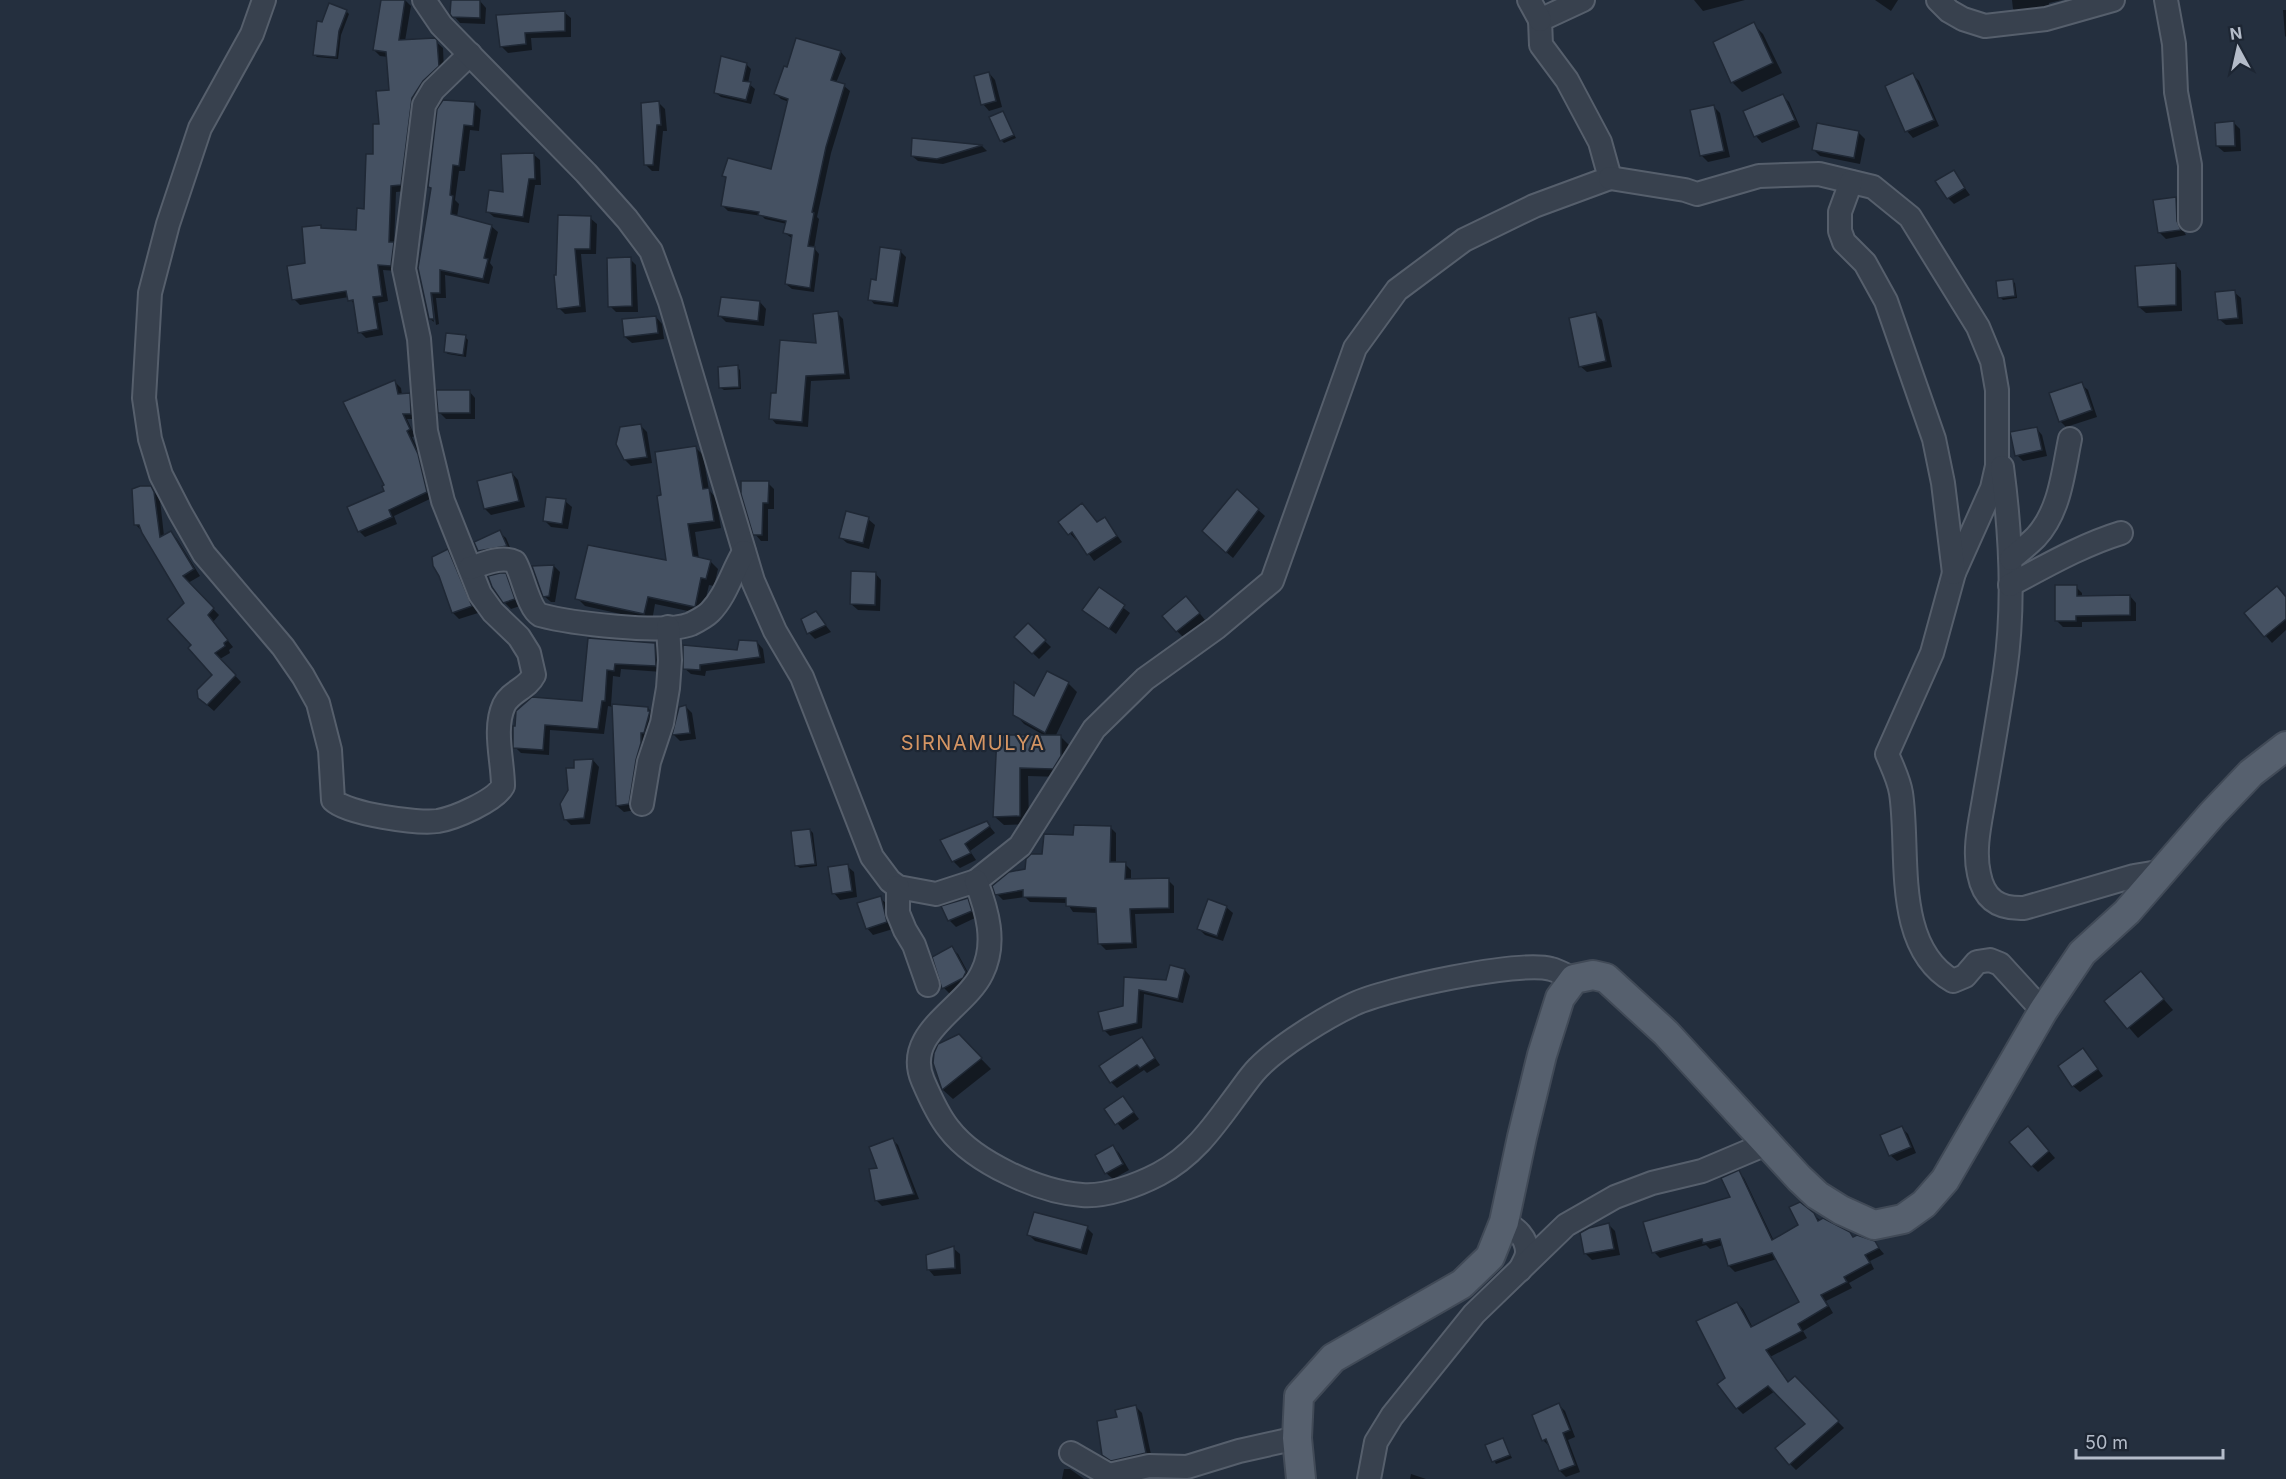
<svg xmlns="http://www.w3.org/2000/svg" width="2286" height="1479" viewBox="0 0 2286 1479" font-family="Inter,sans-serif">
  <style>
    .shadow { fill: #0007 }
    .building { fill: #455162; stroke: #1f2835; stroke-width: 1.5 }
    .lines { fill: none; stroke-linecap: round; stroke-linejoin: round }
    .minor-casing { stroke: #565f6c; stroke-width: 26 }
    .major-casing { stroke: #414a57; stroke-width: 32 }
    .minor { stroke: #38414e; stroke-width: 22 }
    .major { stroke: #56606e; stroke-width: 28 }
    .labels { text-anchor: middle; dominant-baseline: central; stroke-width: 4.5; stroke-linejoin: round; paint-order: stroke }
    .quarter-label { font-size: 20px; letter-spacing: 1.5px; fill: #d59563; stroke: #1d2633 }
  </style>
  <rect width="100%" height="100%" fill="#242f3e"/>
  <g class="shadow">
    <polygon points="382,0 405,0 411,6 405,41 434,40 443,48 444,72 406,191 396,192 394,245 399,250 397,271 383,270 388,301 378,303 383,335 366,338 360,332 356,307 349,297 300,305 294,299 320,227 323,230 357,232 366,210 380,126 390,91 388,57 380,56 374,50"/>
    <polygon points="1694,0 1745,0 1703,11"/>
    <polygon points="1875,0 1898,0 1891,11"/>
    <polygon points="2012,0 2062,0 2049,3 2050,11 2021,16 2013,9"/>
    <polygon points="480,1 486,8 485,24 460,23 454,16"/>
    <polygon points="2283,10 2286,10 2286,37 2285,36"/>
    <polygon points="346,11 349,14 341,35 338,59 317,57 314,54 323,23"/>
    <polygon points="564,12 571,18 571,37 531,38 532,50 508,53 501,46 498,16"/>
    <polygon points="1753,24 1763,34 1782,73 1742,92 1732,82 1715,42"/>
    <polygon points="797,39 841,52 846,58 836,83 844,86 850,91 831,153 817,217 819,219 814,248 819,254 814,292 792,289 786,284 793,239 785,233 787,224 765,219 762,216 728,211 723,206 727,179 724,176 772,171 789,102 781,99 776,94 788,69"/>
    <polygon points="746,64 751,69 748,83 755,89 751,104 721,97 716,93"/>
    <polygon points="989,73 995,80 1002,107 989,111 983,104"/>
    <polygon points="1913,75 1919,81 1939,126 1913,138 1907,131"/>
    <polygon points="1783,96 1789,102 1800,127 1762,143 1756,136 1745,112"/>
    <polygon points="444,101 475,104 481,110 479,131 470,130 465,171 459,171 455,200 459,204 457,217 491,226 498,232 490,263 493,267 489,284 445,275 446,298 436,298 439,324 436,325 431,285 428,286 434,322 430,319 419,268 432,190 429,187 439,110"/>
    <polygon points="659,103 665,109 667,131 663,131 659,171 652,171 646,165"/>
    <polygon points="1714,107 1720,113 1730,157 1708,162 1701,155"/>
    <polygon points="1002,112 1016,138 1004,143 1001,140"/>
    <polygon points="2234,123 2240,129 2241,151 2224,152 2217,146"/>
    <polygon points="1858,132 1865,139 1860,164 1820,156 1814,150"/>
    <polygon points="914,139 982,146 987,151 943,164 918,161 912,156"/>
    <polygon points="533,154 540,160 541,185 535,185 529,223 494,217 487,211 504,194"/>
    <polygon points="1953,172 1970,195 1954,204 1948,198"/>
    <polygon points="2176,198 2182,204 2182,228 2186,235 2166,239 2160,233"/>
    <polygon points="590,218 597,224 596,254 581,254 586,312 565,314 559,308 557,276"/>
    <polygon points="882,249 901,252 906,257 898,307 874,304 870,299 877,281"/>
    <polygon points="630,259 636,265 638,312 616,312 610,306"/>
    <polygon points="2175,264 2181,271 2182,311 2146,313 2139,307"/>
    <polygon points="2012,281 2015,283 2017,298 2003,300 2000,297"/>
    <polygon points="2234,292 2241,298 2243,324 2226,325 2219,319"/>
    <polygon points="760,302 766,309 764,326 726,322 720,316"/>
    <polygon points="837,313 843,319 850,379 811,381 808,427 776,424 771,418 777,395 817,345"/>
    <polygon points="1596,314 1602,320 1612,367 1587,372 1580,366"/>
    <polygon points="656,317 662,324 664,339 632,343 625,337"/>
    <polygon points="465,337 468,340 466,357 448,354 445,352"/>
    <polygon points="737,367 740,370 741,389 724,390 721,388"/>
    <polygon points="395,382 401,388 402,395 409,395 415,401 417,419 407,419 415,436 412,437 423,461 432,498 394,516 397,524 365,537 359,531 386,492"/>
    <polygon points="2081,384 2088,390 2097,417 2066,427 2060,421"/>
    <polygon points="469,391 475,398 475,419 446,419 440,413"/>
    <polygon points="640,425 647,432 652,463 631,466 625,460"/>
    <polygon points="2036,428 2042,435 2047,456 2023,461 2017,455"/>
    <polygon points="695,447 703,455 709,490 716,498 721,528 695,532 699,559 710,561 718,569 714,586 709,585 702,614 655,604 652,621 585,606 577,598 668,561 663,496"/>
    <polygon points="512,473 518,480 525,507 491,515 485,509"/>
    <polygon points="768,483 774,489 774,509 768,509 768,541 761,541 755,534"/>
    <polygon points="151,487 160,500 164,536 171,533 177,539 200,576 188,583 219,615 213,622 233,647 229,650 230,653 220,659 241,682 214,711 206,704 214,675 193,645 186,603 142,531 136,525"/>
    <polygon points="1237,491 1265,516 1233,558 1210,538"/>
    <polygon points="565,501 572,507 568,529 551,527 544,520"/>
    <polygon points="1082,505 1098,524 1105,519 1122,542 1094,561 1078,539 1076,540 1060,522"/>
    <polygon points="868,519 875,525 869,549 847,543 840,537"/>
    <polygon points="499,532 506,538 512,552 485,557 479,550"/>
    <polygon points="447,551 454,557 478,613 459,619 453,613"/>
    <polygon points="554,566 560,572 555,602 551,602 544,596 534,567"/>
    <polygon points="875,573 881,580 880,611 858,610 851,604"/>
    <polygon points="505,575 511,581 520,606 511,609 504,602"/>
    <polygon points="2076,587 2082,593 2082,597 2130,596 2136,603 2136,621 2082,622 2082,627 2063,627 2056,620"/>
    <polygon points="1099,589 1130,613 1116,634 1084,610"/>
    <polygon points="2286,598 2286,630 2272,643 2246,613"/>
    <polygon points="1193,605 1205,620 1183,637 1177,631"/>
    <polygon points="816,613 831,632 815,639 809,633"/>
    <polygon points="1028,625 1051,647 1039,659 1016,637"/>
    <polygon points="589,639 655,645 661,651 662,672 621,669 620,677 613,676 611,706 648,708 654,715 635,810 624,812 617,806 613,707 608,706 604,734 550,730 549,755 521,753 515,747 514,728 583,702"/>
    <polygon points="757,642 763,649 765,663 706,671 705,676 691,674 684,668 739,651"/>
    <polygon points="1068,683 1077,692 1055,737 1061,737 1070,746 1069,766 1062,777 1028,776 1029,824 1004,825 995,817 998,737 1047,737 1024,724 1015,714 1035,698"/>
    <polygon points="686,707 692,713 696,739 680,741 674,735"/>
    <polygon points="593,760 599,767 590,824 571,825 565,819 569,790 575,769"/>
    <polygon points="987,823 995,833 970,851 976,860 960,868 954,862 942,841"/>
    <polygon points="1110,827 1116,833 1116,863 1125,864 1131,870 1131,880 1168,880 1174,886 1174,913 1135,914 1137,948 1106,950 1100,944 1098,913 1073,912 1067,903 1030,902 1025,897 1003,900 997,894 1044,856 1075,837"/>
    <polygon points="810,830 813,833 817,866 800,868 797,866"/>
    <polygon points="847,866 854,872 857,897 840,900 834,893"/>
    <polygon points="880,898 887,904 893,929 873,935 867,928"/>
    <polygon points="967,900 974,906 977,917 956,927 950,921 943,907"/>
    <polygon points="1226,907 1233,913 1223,941 1205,935 1199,929"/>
    <polygon points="951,948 958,954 972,980 969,984 950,994 944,988 934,957"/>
    <polygon points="1185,970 1190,976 1183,1003 1144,994 1142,1028 1110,1036 1104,1030 1124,1007 1126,979 1167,982"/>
    <polygon points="2141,973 2173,1010 2138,1038 2106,1001"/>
    <polygon points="959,1036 991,1069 953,1099 943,1090 934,1063"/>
    <polygon points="1142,1039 1160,1065 1147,1073 1144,1070 1117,1088 1111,1082"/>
    <polygon points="2089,1057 2103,1076 2080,1092 2073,1086"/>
    <polygon points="1123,1098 1139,1119 1123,1130 1106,1109"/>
    <polygon points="1902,1128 1908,1134 1916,1153 1897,1161 1890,1155"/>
    <polygon points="2034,1134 2055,1158 2038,1172 2032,1166"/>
    <polygon points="893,1140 898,1145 919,1199 882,1206 876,1200"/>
    <polygon points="1113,1147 1119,1153 1129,1170 1113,1179 1106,1173"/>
    <polygon points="1738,1172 1744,1178 1774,1241 1800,1226 1813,1214 1821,1221 1854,1238 1874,1242 1884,1254 1870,1261 1874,1269 1849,1283 1852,1288 1826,1301 1833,1313 1803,1331 1807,1338 1770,1357 1789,1383 1795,1378 1844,1428 1796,1470 1790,1464 1807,1424 1775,1391 1743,1414 1737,1408 1727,1378 1737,1303 1743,1309 1753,1328 1801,1302 1777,1259 1735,1272 1729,1266 1723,1245 1710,1249 1706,1245 1660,1258 1654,1252 1732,1198"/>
    <polygon points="1609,1225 1615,1231 1620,1255 1592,1260 1586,1254"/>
    <polygon points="1087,1228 1093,1234 1087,1255 1035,1241 1029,1235"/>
    <polygon points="953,1248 960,1254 961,1274 934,1276 928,1269"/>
    <polygon points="1559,1405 1565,1411 1575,1437 1568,1440 1580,1472 1566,1477 1560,1471 1549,1446 1543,1440"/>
    <polygon points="1136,1407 1142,1413 1152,1459 1119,1466 1103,1455 1119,1418"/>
    <polygon points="1503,1440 1512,1458 1496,1464 1487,1446"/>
    <polygon points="1064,1469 1070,1469 1084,1479 1062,1479"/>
    <polygon points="1411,1474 1426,1479 1410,1479"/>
  </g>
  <g class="building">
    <polygon points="381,0 405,0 399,40 435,38 437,40 439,66 423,81 412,98 401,185 391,186 389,242 394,242 391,266 378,265 382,296 373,297 378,329 358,333 353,300 348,301 346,291 292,300 287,266 305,263 302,227 321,225 321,228 356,230 357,208 364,209 366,154 373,154 373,124 379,124 376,91 389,90 386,52 373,50"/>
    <polygon points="451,0 480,0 480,18 452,17 450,14"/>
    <polygon points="329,3 347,10 339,31 336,57 313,55 317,21 322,22"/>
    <polygon points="565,11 565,31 525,33 526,44 500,47 496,15"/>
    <polygon points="1754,22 1773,63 1731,83 1713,42"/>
    <polygon points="796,38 841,51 831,80 845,84 826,147 812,212 814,213 808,246 815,247 810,288 785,284 792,235 783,233 786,221 758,215 759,212 721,206 726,177 722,176 728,158 771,169 788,99 774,94 784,66 787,67"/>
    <polygon points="721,56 747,63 743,81 751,82 746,100 714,93"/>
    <polygon points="989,72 996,101 981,105 974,76"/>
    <polygon points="1913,73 1934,120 1905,132 1885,86"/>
    <polygon points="1783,94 1795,120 1754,137 1743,111"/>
    <polygon points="443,100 475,102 473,126 464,125 459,166 453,165 450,195 453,196 451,214 492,225 484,258 488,259 483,279 440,270 440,293 431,293 434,319 429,319 418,268 431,188 428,187 437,109"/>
    <polygon points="659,101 661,125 657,125 653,165 644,165 641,103"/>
    <polygon points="1714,105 1724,151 1700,156 1690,110"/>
    <polygon points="1003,111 1014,135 1000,141 989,117"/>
    <polygon points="2234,121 2235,146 2216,146 2215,123"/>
    <polygon points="1817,123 1859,131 1854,158 1812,150"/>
    <polygon points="912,138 983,145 937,159 911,156"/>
    <polygon points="534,153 535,179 529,179 523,217 486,212 489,190 503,192 501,154"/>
    <polygon points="1954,170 1965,188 1947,199 1935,181"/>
    <polygon points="2176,197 2177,221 2181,230 2158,233 2153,200"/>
    <polygon points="558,215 591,216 590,249 575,249 580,306 557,309 554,275 556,275"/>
    <polygon points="880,247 901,250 893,303 868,300 871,279 876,280"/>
    <polygon points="631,257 632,306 608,307 607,258"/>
    <polygon points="2176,263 2176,305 2138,307 2135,266"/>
    <polygon points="2013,279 2015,296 1998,298 1996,281"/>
    <polygon points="2235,290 2238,318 2218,320 2215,292"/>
    <polygon points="721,297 760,301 758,321 718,316"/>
    <polygon points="838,311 845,374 806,376 802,422 769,419 771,393 776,393 780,340 816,343 813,314"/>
    <polygon points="1596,312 1606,361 1579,367 1569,318"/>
    <polygon points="656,316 658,333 624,337 622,319"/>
    <polygon points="446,333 466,335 463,355 444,352"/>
    <polygon points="738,365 739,387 719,388 718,367"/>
    <polygon points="395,380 398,394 410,393 411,414 403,414 410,429 407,431 418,454 427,492 389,510 392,517 358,532 347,507 384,491 382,486 384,485 343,402"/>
    <polygon points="2082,382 2092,410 2059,422 2049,393"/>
    <polygon points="436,390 470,390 470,413 438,413"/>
    <polygon points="641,424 647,457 624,460 616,444 620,427"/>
    <polygon points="2037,427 2042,450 2015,456 2010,432"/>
    <polygon points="696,446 703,489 709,488 714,521 688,524 693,556 711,560 706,579 701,578 695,607 648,597 644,614 575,599 588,545 666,560 657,496 661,495 655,452"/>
    <polygon points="512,472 519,501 484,509 477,481"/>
    <polygon points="741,481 769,481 768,503 763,503 762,535 753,535 741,494"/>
    <polygon points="140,486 151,486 154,492 160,537 171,531 194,569 183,576 214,608 208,615 228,640 224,643 225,646 215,653 236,675 207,705 198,698 197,690 212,675 188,648 191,645 167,619 184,603 142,533 139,525 134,525 132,489"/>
    <polygon points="1237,489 1259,509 1226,553 1202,531"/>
    <polygon points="546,497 566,499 562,524 543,521"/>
    <polygon points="1082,503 1097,522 1105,517 1117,536 1087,555 1072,532 1068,535 1058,522"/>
    <polygon points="846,511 869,517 863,543 839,538"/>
    <polygon points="500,530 507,546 478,551 474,542"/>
    <polygon points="448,549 472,606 452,613 439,576 433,566 432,557"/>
    <polygon points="554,565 549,596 543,597 532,566"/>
    <polygon points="851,571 876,572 875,605 850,604"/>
    <polygon points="500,573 506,573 515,599 503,603 492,587 488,576"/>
    <polygon points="2055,585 2077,585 2077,596 2130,595 2130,615 2076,616 2076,621 2055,621"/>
    <polygon points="2277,586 2286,597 2286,619 2264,637 2244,613"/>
    <polygon points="1099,587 1125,605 1109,629 1082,610"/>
    <polygon points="1186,596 1200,613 1176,632 1162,616"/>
    <polygon points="816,611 826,625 807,634 801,619"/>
    <polygon points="1028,623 1046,640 1032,654 1014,637"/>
    <polygon points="588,638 655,643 656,666 615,664 614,671 607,670 605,701 602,701 598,729 545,725 543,750 513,748 513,726 515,726 516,711 532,697 582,701"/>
    <polygon points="739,640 757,641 760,657 700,665 700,670 683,669 683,645 737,650"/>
    <polygon points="1047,671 1069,682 1045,733 1013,715 1014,682 1034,696"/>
    <polygon points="612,704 648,707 648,711 650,711 644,733 641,733 641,743 636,760 629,804 616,806"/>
    <polygon points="686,705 690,733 672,735 679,707"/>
    <polygon points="997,735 1061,735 1061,756 1053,769 1020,768 1020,816 993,817"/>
    <polygon points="593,759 584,818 564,820 560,804 568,790 566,768 574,768 574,760"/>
    <polygon points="987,821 990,826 965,844 971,853 952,862 940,840"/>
    <polygon points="1074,825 1111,826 1110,862 1126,862 1125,879 1169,878 1169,908 1130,909 1132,943 1098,944 1096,908 1066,906 1066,898 1023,897 1023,890 995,895 992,886 1009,872 1025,869 1026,859 1031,854 1042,854 1044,834 1073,835"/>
    <polygon points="810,829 815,864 795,866 791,831"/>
    <polygon points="848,864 852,891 832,894 828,867"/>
    <polygon points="881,896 887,922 866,929 857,903"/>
    <polygon points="968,898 972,911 948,921 941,906"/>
    <polygon points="1208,899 1227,906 1217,936 1197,929"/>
    <polygon points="952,946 966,972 963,978 942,989 932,957"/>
    <polygon points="1170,965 1185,969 1178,999 1139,990 1137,1023 1103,1031 1098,1012 1123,1006 1124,977 1166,980"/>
    <polygon points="2141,971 2164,999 2127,1029 2104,1001"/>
    <polygon points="959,1034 982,1058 942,1090 933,1063 934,1053 938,1044"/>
    <polygon points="1142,1037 1155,1058 1140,1068 1137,1065 1110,1083 1099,1066"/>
    <polygon points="2083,1048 2098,1069 2072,1087 2058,1066"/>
    <polygon points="1123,1096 1134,1112 1115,1125 1104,1109"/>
    <polygon points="1902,1126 1911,1147 1889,1156 1880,1135"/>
    <polygon points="2028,1126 2049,1151 2031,1167 2009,1142"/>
    <polygon points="893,1138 914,1194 875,1201 869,1169 877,1168 869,1147"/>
    <polygon points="1113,1145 1123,1164 1105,1174 1095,1155"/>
    <polygon points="1739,1170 1772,1240 1798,1225 1789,1207 1800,1202 1814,1213 1818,1221 1823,1218 1850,1232 1853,1237 1857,1235 1875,1241 1879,1248 1865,1255 1870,1263 1844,1277 1847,1282 1821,1295 1828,1306 1798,1324 1802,1331 1766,1350 1788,1382 1795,1376 1839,1421 1789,1465 1775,1448 1805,1424 1768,1386 1736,1409 1717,1384 1725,1378 1696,1321 1737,1302 1751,1327 1799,1302 1772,1253 1728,1266 1720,1239 1703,1243 1702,1239 1652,1253 1643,1222 1730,1197 1721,1178"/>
    <polygon points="1034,1212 1088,1226 1081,1250 1027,1235"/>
    <polygon points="1609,1223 1614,1249 1584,1254 1580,1233 1589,1228"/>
    <polygon points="954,1246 955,1268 927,1270 926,1255"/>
    <polygon points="1559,1403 1570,1430 1563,1433 1575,1465 1559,1471 1546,1439 1542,1441 1532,1415"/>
    <polygon points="1136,1405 1146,1453 1111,1461 1102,1455 1097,1421 1117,1417 1115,1410"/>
    <polygon points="1503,1438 1510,1455 1492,1462 1485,1445"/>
  </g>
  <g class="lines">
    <g class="minor-casing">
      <g id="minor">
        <path d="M264 0 252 34 200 128 168 224 150 293 144 398 150 439 161 475 180 512 204 554 283 647 303 676 318 703 330 750 333 800C347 814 418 824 438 821 455 818 495 801 503 786 503 761 493 729 504 705 511 691 527 689 534 675L529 653 519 637 493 612 480 594 443 501 426 431 419 339 404 269 424 105 433 90 470 54"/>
        <polyline points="424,0 441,25 586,173 627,219 651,251 670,302 753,581 775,631 802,677 872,857 890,881 898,887 936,894 976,881 1020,846 1094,729 1145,679 1216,628 1272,581 1355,348 1397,290 1464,240 1534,206 1610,178 1600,142 1567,80 1541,45 1540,20 1583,0"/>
        <polyline points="1529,0 1540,20"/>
        <polyline points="1938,0 1949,11 1963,19 1985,26 2046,19 2113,0"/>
        <polyline points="2166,0 2174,44 2176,92 2190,165 2190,220"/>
        <path d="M1610 178 1685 190 1697 194 1759 176 1819 174 1873 187 1910 217 1978 327 1992 361 1997 390V466L1992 488 1954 573 1932 653 1887 754C1892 766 1899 780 1901 793 1910 851 1892 946 1953 981L1965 976 1977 962 1990 960 2000 964 2043 1011"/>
        <polyline points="1851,182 1840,212 1840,231 1844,242 1865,263 1886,301 1934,439 1943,483 1954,573"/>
        <path d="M2002 467C2011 535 2015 604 2005 672 1999 712 1992 753 1985 793 1981 819 1973 848 1979 874 1984 900 1999 909 2024 908L2134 876 2164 871"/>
        <path d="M2011 559C2019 552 2028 545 2036 537 2060 511 2063 473 2070 439"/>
        <path d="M470 568C483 564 502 555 515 562 523 575 528 608 540 615 570 623 664 635 691 624 697 621 706 616 710 612 726 596 732 572 744 552"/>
        <path d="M2010 585C2046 566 2082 545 2121 533"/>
        <polyline points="642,804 649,762 662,723 668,688 670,660 668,627"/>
        <path d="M976 881C987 910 997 943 982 973 965 1009 902 1033 923 1081 929 1095 940 1118 949 1129 975 1163 1040 1192 1082 1195 1106 1197 1138 1185 1159 1174 1196 1154 1215 1124 1239 1092 1245 1084 1251 1075 1258 1068 1279 1046 1326 1017 1354 1004 1386 989 1519 960 1551 969 1559 971 1567 976 1574 979"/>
        <polyline points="898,887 898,913 905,930 914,945 928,985"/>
        <path d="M1504 1222C1516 1228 1527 1238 1527 1252 1527 1258 1522 1265 1520 1270"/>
        <polyline points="1071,1453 1109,1475 1149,1466 1187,1467 1239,1451 1297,1438"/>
        <polyline points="1369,1479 1376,1442 1392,1416 1474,1314 1566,1225 1615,1197 1652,1183 1702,1171 1766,1144"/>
      </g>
    </g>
    <g class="major-casing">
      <polyline id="major" points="1301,1479 1297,1438 1299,1396 1333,1358 1462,1284 1490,1257 1504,1222 1522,1137 1542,1055 1560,998 1574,979 1593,975 1606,978 1666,1033 1799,1178 1817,1195 1841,1210 1874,1225 1903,1219 1924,1204 1945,1180 2043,1011 2082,953 2127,912 2212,814 2251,773 2286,746"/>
    </g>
    <use href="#minor" class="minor"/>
    <use href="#major" class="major"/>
  </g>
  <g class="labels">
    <g class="quarter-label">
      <text x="973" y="743">SIRNAMULYA</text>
    </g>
  </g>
  <g transform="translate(2238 48) rotate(352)" stroke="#1d2633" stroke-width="4.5" paint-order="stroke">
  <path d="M0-4.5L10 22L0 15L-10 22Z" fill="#b4bcc9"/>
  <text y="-9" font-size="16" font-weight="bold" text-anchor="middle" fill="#b4bcc9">N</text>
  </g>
  <path d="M2076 1449v9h147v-9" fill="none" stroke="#b4bcc9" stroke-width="3"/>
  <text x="2085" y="1449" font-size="18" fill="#b4bcc9" stroke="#1d2633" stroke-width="4.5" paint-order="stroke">50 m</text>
</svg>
